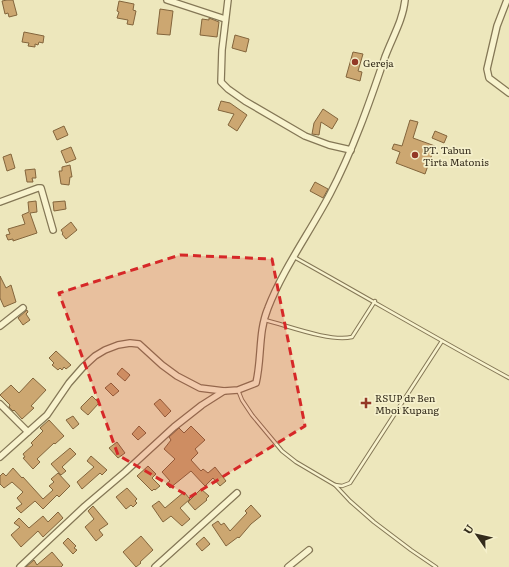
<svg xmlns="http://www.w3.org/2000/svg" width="509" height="567" viewBox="0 0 509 567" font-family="Literata,serif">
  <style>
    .building { fill: #cca771; stroke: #83653c }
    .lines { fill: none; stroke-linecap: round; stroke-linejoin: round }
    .lane-casing { stroke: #847756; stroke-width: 4.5 }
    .street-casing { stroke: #847756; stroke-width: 8 }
    .lane { stroke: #f8f3ce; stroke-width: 2.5 }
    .street { stroke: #f8f3ce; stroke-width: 5.5 }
    .marked { fill: #d62828; fill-opacity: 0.2; stroke: #d62828; stroke-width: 3; stroke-dasharray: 8 5; stroke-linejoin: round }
    .poi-dot { fill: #933826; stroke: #f5f0cb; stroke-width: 1.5 }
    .labels { text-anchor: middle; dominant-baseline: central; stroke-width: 3.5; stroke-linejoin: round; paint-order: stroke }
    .poi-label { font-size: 10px; fill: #332b1b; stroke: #f5f0cb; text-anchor: start }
  </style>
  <rect width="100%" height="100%" fill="#ede7bc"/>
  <g class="building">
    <polygon points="7,0 13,0 17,15 9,17 8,13 5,14 2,1"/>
    <polygon points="119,1 134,4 133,10 136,11 133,25 127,24 128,20 117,18 119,12 117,11"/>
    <polygon points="160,9 173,11 170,35 157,34"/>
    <polygon points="209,18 219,22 217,37 200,35 202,19 209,20"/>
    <polygon points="24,32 44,36 43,43 39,42 38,45 35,44 35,47 28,46 29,43 22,42"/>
    <polygon points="235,35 249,39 246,52 232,48"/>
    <polygon points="353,52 363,54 358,71 362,72 360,81 346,77"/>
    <polygon points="221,101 230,103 247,115 237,131 228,125 234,114 218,110"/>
    <polygon points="323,109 338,119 332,129 321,122 319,135 312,134 314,123"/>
    <polygon points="410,120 418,122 413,138 435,146 425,174 396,163 400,152 392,149 394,144 402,146"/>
    <polygon points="64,126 68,135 57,140 53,131"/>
    <polygon points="435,131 447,136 444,143 432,138"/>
    <polygon points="71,147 76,159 66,163 61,151"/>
    <polygon points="11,154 15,168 7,171 3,157"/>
    <polygon points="70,165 72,177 70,177 69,185 61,184 59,171 62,171 62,167"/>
    <polygon points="35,169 36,178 32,178 33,182 27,182 25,170"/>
    <polygon points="315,182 328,189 323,198 310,191"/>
    <polygon points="36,201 37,212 30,213 37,233 13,241 13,239 8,240 6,235 10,234 8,229 25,224 22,215 29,212 28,202"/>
    <polygon points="65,201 66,209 54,211 53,202"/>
    <polygon points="71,222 77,230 66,239 62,234 63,233 61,230"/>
    <polygon points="0,276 6,288 11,285 16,302 4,307 0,298"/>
    <polygon points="27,310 28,312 26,314 30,320 23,325 18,318"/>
    <polygon points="56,351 71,365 66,369 64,367 62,370 60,368 58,370 52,365 54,363 49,358"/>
    <polygon points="122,368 130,375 125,381 117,374"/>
    <polygon points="33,378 46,390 31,406 34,408 22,419 14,410 13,411 9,407 10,405 0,395 11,385 19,393"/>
    <polygon points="111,383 119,391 113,396 105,388"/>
    <polygon points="92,396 99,403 88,415 81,409 81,407"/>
    <polygon points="160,399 171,411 165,417 154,404"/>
    <polygon points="73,416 79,424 73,429 66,420"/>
    <polygon points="49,420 64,436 55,444 54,443 37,459 40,462 33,469 23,458 25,457 23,454 33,445 31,443 43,431 40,428"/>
    <polygon points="139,426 146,433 138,440 132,434"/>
    <polygon points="191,426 205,440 195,449 198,453 191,460 201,471 203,469 208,473 215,467 226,481 220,486 213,478 205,486 191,471 170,488 166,484 170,481 162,472 175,459 164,449 171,440 169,437 179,428 184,433"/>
    <polygon points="117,442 125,453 118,458 109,448"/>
    <polygon points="70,448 76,454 62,467 66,471 61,475 51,464"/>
    <polygon points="91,456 107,470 102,475 100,473 82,489 77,482 94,467 87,461"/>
    <polygon points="148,466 156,474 152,478 160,486 155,490 154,489 152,491 137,476"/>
    <polygon points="13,468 22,478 23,477 43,499 53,490 49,486 54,482 51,479 58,473 70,486 59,497 57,495 43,509 35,501 21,513 16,508 22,504 17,498 23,492 12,482 4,488 0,484 0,476 3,473 6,476"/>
    <polygon points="127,488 137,499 135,501 137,503 133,507 131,505 126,509 116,497"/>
    <polygon points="201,489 209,496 206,499 207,500 195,510 188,502"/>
    <polygon points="184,492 190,499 180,508 190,519 182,526 171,516 163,522 152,506 159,501 165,508"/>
    <polygon points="251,505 261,516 251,524 239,538 238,537 226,546 212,525 218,521 221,525 224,523 230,531 247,513 245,511"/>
    <polygon points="93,506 108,524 99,530 103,535 96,541 85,527 94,519 88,511"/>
    <polygon points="58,512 63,518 43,537 38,531 21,547 11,535 20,527 14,523 19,518 29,528 43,516 48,522"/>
    <polygon points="141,536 153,550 140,562 141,563 136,567 123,552"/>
    <polygon points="204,537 210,544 202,551 196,544"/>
    <polygon points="68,538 76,546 74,548 77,550 73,554 63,543"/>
    <polygon points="52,552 63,565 61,567 26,567 34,560 37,565"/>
  </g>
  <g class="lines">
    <g class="lane-casing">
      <g id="lane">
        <path d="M294 257C366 297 437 339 509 378"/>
        <path d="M265 320C289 326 329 342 352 337L375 301"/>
        <polyline points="238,390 242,400 252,415 282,451 296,462 335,485 350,501 374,522 411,550 436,567"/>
        <polyline points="335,485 342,486 350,483 442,341"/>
      </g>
    </g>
    <g class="street-casing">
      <g id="street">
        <polyline points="167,0 225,19"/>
        <polyline points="228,0 222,50 221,82 228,89 245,101 305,136 329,145 351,150"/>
        <polyline points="507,0 497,26 487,69 489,78 509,93"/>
        <polyline points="0,202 38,188 41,188 53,230"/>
        <polyline points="0,326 23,308"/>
        <polyline points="0,404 28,432"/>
        <polyline points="0,457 47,415 69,383 83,367 95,356 105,350 118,345 130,343 139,344 162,365 177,376 200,388 224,391"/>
        <path d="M20 567 85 506 125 472 174 427 202 405 224 391 238 390 256 383C262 358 258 332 268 308 283 269 310 232 330 194 353 150 369 104 385 57 392 38 403 20 405 0"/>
        <polyline points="155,567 237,493"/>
        <polyline points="288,567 309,550"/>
      </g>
    </g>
    <use href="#lane" class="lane"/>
    <use href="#street" class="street"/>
  </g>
  <path class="marked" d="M180 255 272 259 305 426 190 497 118 455 59 293Z"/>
  <g class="poi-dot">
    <circle cx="355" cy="62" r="4"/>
    <circle cx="415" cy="155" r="4"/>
    <path d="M364 397h4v4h4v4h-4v4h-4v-4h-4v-4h4z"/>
  </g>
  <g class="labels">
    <g class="poi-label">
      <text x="363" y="62">Gereja</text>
      <text x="423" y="149">PT. Tabun<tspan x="423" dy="12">Tirta Matonis</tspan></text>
      <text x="375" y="397">RSUP dr Ben<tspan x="375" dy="12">Mboi Kupang</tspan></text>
    </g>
  </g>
  <g transform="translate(477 535) rotate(304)" stroke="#f5f0cb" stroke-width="3" paint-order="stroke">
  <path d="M0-3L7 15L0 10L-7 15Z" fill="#332b1b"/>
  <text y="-6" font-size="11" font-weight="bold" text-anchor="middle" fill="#332b1b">U</text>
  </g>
</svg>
